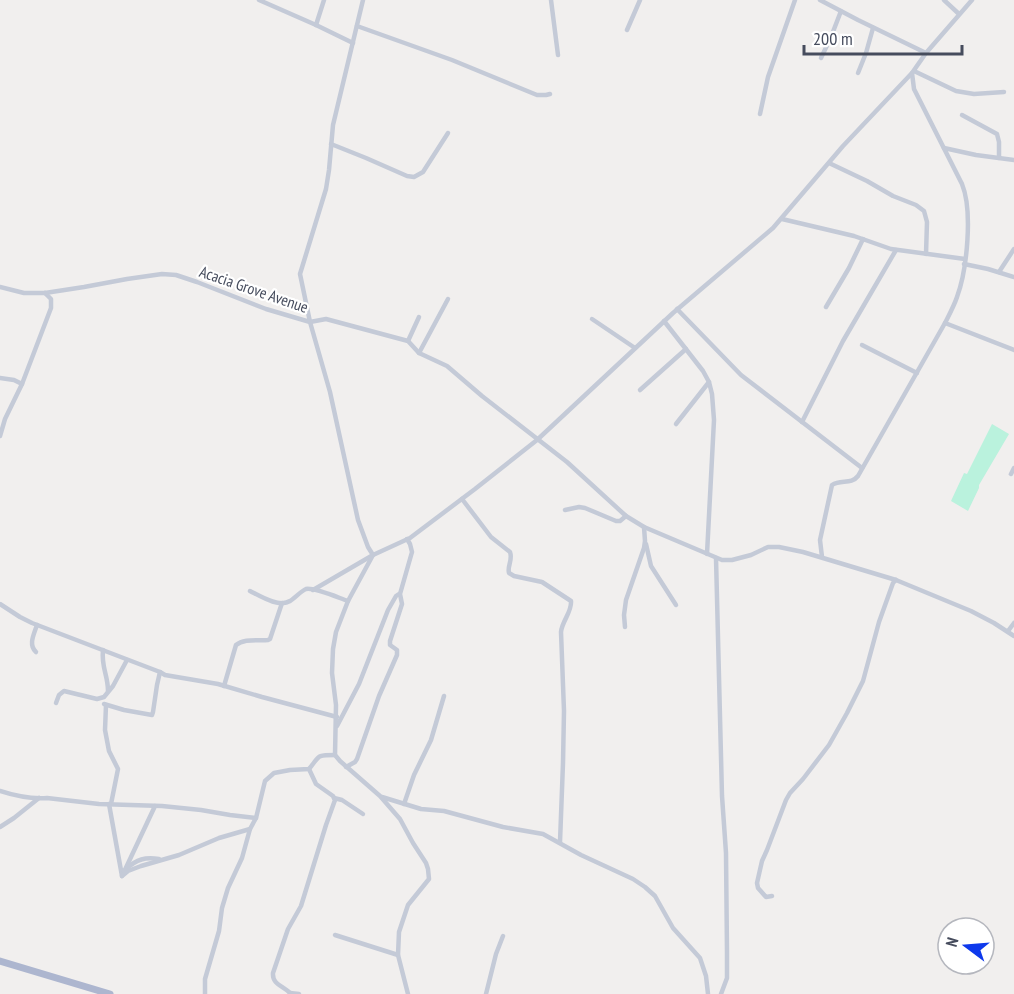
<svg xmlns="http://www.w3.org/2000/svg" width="1014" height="994" viewBox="0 0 1014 994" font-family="'PT Sans Narrow',sans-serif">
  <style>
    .green { fill: #baf2dd }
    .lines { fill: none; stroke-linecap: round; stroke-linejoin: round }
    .minor { stroke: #c4cad7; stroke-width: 4.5 }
    .primary { stroke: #adb6cf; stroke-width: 7 }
    .labels { text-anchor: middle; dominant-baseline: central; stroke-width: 4.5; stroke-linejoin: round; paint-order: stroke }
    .street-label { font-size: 16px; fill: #464c5d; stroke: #fff }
  </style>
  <rect width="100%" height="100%" fill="#f1efee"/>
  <polygon class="green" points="992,424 1009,434 979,485 979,488 968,511 951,501 964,473 967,474"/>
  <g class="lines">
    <g class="minor">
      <polyline points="259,0 316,25 353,43"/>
      <polyline points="551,0 558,55"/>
      <polyline points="820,0 858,20 926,53"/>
      <polyline points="944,0 959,14"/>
      <polyline points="316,25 324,0"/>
      <polyline points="357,26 452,60 537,95 546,95 550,94"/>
      <polyline points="627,30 640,0"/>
      <polyline points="821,58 831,37 841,11"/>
      <polyline points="914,71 956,91 974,94 1004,92"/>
      <polyline points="858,73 866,53 873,28"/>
      <polyline points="760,114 768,77 795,0"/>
      <polyline points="962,115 997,134 999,142 999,158"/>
      <polyline points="331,144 366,158 407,176 414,177 423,172 448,133"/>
      <polyline points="944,148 976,155 1014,160"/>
      <polyline points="829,163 867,181 893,196 916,205 924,211 927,222 926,254"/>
      <polyline points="782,219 854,236 891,249 965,259"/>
      <polyline points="964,264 988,269 1014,277"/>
      <polyline points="999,272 1014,249"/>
      <polyline points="0,287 24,293 45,293 84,287 127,279 162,274 176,275 197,282 266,309 310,322 326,319 408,341 419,353 447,366 482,396 567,462 626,516 644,527 722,560 732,560 751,555 768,547 779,547 803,552 896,580 971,611 994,623 1014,636"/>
      <polyline points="826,307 849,268 863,239"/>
      <polyline points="677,309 741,375 862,468"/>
      <polyline points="592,319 635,348"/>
      <polyline points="664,321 703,371 709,382 712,394 714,420 707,554"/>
      <polyline points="945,323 1014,350"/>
      <polyline points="408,341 419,317"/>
      <polyline points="862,345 917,373"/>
      <polyline points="419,353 448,299"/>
      <polyline points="0,378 14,380 22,384"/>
      <polyline points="640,390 686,349"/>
      <polyline points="802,422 843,341 896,250"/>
      <polyline points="676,424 709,382"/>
      <polyline points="0,436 5,419 22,384 51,308 51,299 45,293"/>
      <polyline points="1011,474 1014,468"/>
      <path d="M462 499 491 537 510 552C513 560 507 566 509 573L514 576 542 582 571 601C572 612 562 621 561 632L564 711 563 763 560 842"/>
      <polyline points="565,510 579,507 585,508 616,521 620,521 626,516"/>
      <polyline points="646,544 651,566 676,605"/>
      <path d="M822 557 820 540 832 485C841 479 851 485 858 476L945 323C949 315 954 306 957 297 967 270 973 211 962 184L914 89 912 73"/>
      <polyline points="716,558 722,796 726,853 727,953 727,978 721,994"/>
      <polyline points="313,590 373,555 368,547 358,520 330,392 310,322 300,274 326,189 329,170 333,125 363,0"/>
      <path d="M250 591C260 596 279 608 290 601 295 598 301 591 306 589 314 587 339 598 348 601"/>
      <polyline points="0,604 20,617 32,623 160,672 165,675 218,684 262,697 337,717"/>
      <polyline points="625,627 624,615 626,600 644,548 645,541 644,527"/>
      <polyline points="1008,631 1014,623"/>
      <path d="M103 650C101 667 108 675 108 691"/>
      <path d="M36 652C28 645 34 634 37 625"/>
      <path d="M224 686 236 645C244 638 258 641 268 640L270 639 282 603"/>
      <polyline points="56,703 59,695 64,691 97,699 104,697 113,686 127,660"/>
      <polyline points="104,704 124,710 152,715 153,712 157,685 160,672"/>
      <polyline points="106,705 105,730 109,751 118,769 111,804"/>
      <polyline points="337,726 359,684 388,610 396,596 399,594"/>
      <polyline points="346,767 355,762 357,759 379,696 397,655 397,650 390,645 390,641 402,604 400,594 412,552 410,544 407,539"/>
      <path d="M0 791C15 796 31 799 47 798L99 804 162 806 201 810 230 815 256 818"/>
      <polyline points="382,797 421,809 444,811 503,827 543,834 581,855 633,879 645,887 655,896 673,928 700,958 706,976 708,994"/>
      <polyline points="334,798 342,800 363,814"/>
      <polyline points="109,804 122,876"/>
      <polyline points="404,804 414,775 431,740 444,696"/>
      <polyline points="0,827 14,818 39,798"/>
      <path d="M126 869C137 859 145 857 159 859"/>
      <polyline points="123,874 155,806"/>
      <polyline points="122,876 128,871 141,866 179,855 219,838 250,829"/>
      <polyline points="772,896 766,897 758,888 757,883 762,861 767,850 786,800 790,793 803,779 829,745 847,713 863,681 879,622 893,583 896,580"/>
      <polyline points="335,935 398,955"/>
      <polyline points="290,993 299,994"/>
      <path d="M205 994V979L219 931 222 908 228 888 242 858 250 829 256 818 265 781 274 773 290 770 309 769C320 756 315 755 335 755"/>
      <path d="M291 994C284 986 272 985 273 973L288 929 301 906 326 825 335 800 333 796 316 784 309 769"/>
      <polyline points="408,994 398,955 399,932 408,905 429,879 428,869 426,863 413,843 400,819 380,796 340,761 335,755 336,705 332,673 333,649 336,632 348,601 373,555 410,538 475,489 537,440 673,313 773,228 843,146 912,73 926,53 972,0"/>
      <polyline points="486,994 496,954 503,936"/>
    </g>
    <polyline class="primary" points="0,961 110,994"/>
  </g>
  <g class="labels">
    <g class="street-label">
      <text transform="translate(254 289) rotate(19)">Acacia Grove Avenue</text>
    </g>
  </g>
  <g transform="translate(966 946) rotate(286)"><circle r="28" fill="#ffffff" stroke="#b5b7be" stroke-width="1.5"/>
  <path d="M0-4.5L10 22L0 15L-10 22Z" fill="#0e39ec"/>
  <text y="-9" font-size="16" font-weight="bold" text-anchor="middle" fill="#464c5d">N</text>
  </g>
  <path d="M804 45v9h158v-9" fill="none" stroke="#464c5d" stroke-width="3"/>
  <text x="813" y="45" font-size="18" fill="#464c5d" stroke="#ffffff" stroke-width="4.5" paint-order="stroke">200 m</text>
</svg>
